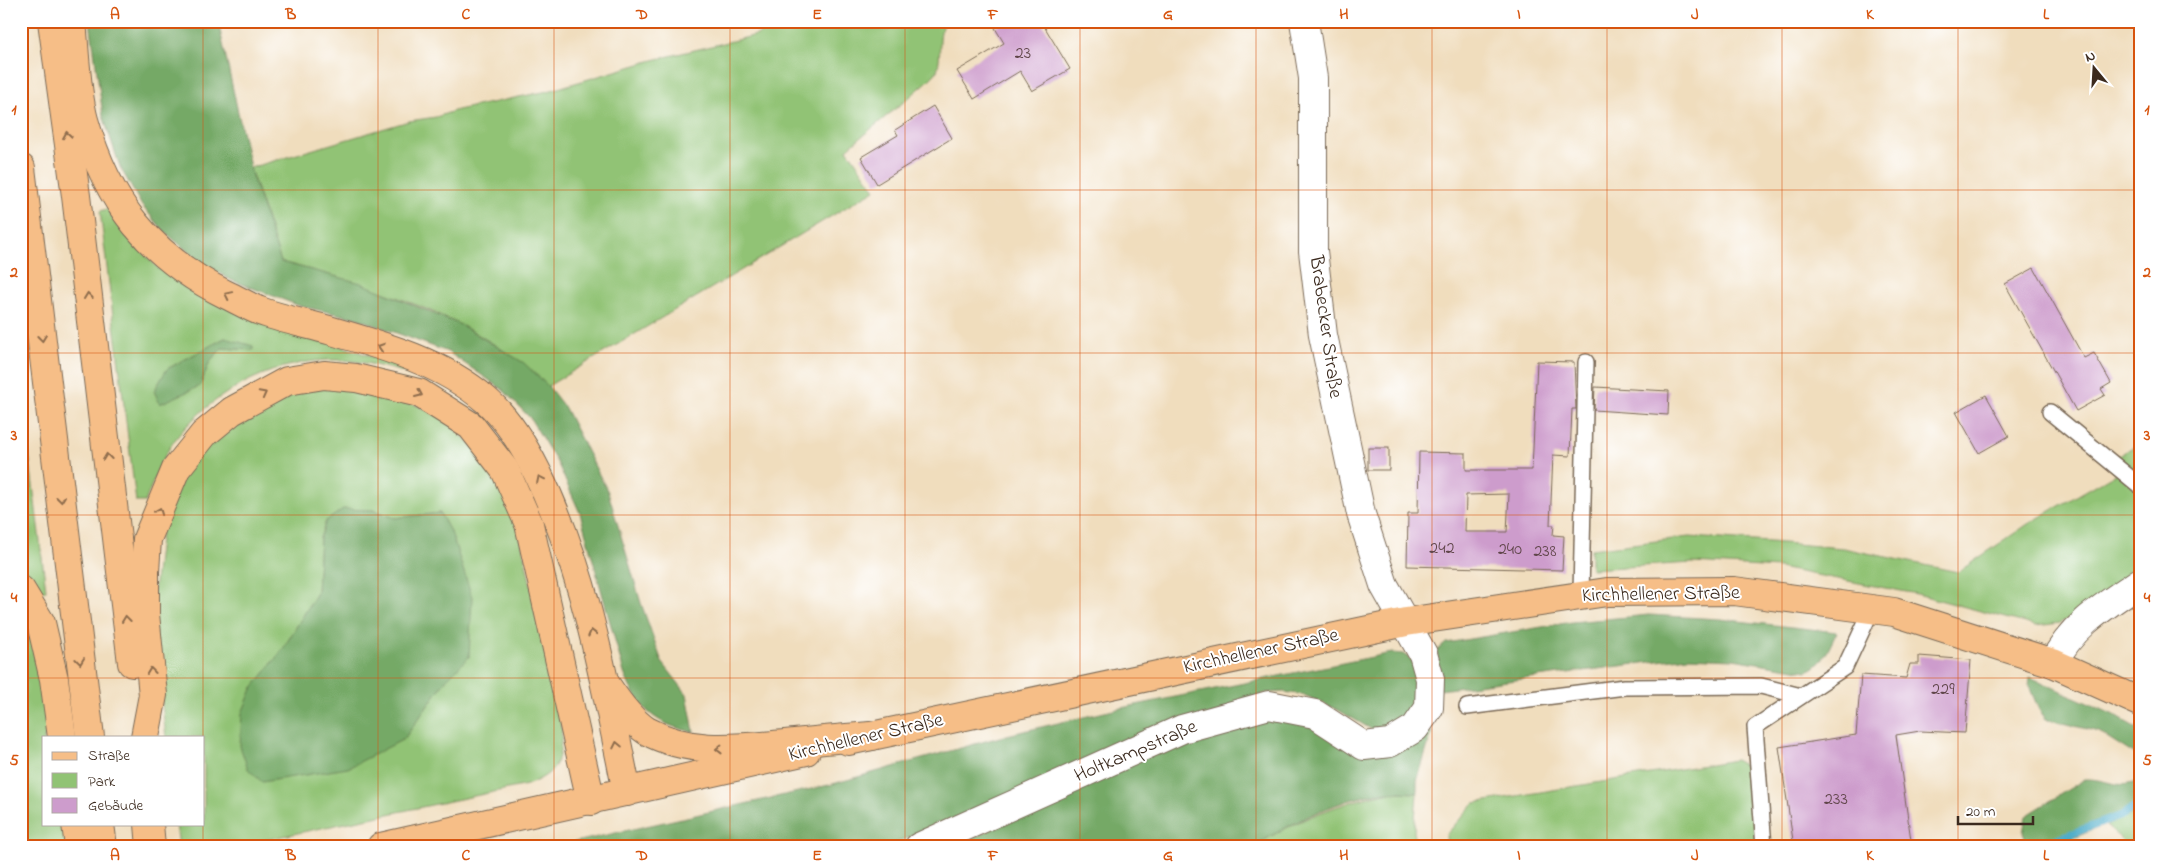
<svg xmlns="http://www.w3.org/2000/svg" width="2161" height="868" viewBox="0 0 2161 868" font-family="'Indie Flower',sans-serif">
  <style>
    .green { fill: #91c374; stroke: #667649; fill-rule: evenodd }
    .forest { fill: #74a966; stroke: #586a42 }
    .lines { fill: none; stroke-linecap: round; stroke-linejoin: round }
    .stream { stroke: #46a9c6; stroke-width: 8 }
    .building { fill: #cd9ccc; fill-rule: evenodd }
    .lane-casing { stroke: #7a6956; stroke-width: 18 }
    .street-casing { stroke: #7a6956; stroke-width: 30 }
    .primary-casing { stroke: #7a6956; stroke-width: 30 }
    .highway-casing { stroke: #7a6956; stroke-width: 30 }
    .lane { stroke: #fff; stroke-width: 15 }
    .street { stroke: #fff; stroke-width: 28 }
    .primary { stroke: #f6be87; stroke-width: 28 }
    .highway { stroke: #f6be87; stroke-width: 28 }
    .oneway { stroke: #8f6d4d }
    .grid { fill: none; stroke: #d7540e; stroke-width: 1; stroke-opacity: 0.55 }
    .labels { text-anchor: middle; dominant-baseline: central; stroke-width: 4; stroke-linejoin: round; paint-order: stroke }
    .number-label { font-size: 18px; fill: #60464a }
    .street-label { font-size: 20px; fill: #3b2a1e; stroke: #fff }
    .neatline { fill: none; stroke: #d7540e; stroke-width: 2 }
    .grid-label { font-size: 16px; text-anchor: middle; font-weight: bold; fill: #d7540e }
  </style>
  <rect width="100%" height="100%" fill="#fff"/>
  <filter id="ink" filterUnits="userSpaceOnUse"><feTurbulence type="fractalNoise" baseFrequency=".02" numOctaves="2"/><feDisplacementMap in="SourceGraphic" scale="10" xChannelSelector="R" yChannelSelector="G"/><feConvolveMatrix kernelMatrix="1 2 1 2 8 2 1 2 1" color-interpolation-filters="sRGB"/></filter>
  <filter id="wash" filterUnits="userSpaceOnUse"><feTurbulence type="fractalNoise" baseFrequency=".0096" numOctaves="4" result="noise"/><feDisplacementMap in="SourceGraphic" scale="20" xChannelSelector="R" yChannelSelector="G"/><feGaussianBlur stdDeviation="1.12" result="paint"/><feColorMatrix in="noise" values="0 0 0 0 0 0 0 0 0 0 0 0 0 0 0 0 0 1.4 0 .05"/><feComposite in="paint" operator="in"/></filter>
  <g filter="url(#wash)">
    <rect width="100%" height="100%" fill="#f0ddbd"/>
    <g class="green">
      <path d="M776 21H944C937 38 942 54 937 71 934 79 860 137 847 149L875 190 548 386C475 317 376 287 281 262L250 168 409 121 436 117 457 110 548 91 653 60 757 35Z"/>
      <path d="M107 209 117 225 158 268 192 292 232 310 401 366 407 373C381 366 355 359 328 360 269 362 206 396 172 444 160 462 153 482 145 502H136L100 211ZM225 338 253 350 222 348 210 361 200 386 167 369Z"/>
      <path d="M319 388 383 390 442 417 474 447 496 474 516 517 562 729C560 762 559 772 527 785L231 847H179L176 824H204V737H166L156 655 153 600 162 522 188 464 227 425 281 396ZM373 510 395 518 440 513 469 657 446 680 404 739 252 689 283 649 317 593 320 538 326 521Z"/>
      <polygon points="21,389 46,590 38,593 21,566"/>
      <polygon points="2140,444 2140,572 2088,609 2060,623 2036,626 1917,594 1779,568 1693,563 1591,569 1591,549 1689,537 1770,542 1843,548 1958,572 2028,524 2127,467 2117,456"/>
      <path d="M21 611C42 645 46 698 52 737H44V824H64L67 847H21Z"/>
      <polygon points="1735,760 1749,768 1757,847 1447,847 1446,835 1474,803"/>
      <path d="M1391 792 1417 793 1414 832 1417 847H1253C1296 820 1341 802 1391 792Z"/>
      <polygon points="2140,810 2140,847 2130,846 2106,826"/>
    </g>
    <g class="forest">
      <path d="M90 21H218L252 176 281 262 361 283 461 325 524 363 548 386 565 408 608 492 641 603 662 662 687 694 694 732C656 725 638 709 624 673L580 513 558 464 530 418 502 389 448 352 356 318 300 306 231 280 200 262 165 232 142 206 120 167 103 116Z"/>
      <polygon points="225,338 253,346 253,350 222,348 210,361 200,386 160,404 154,391 167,369"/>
      <polygon points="343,509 373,510 395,518 440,513 452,535 472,597 469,657 446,680 404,739 348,768 262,782 248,769 240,746 242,713 252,689 283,649 317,593 320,538 326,521"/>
      <path d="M1649 615 1720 619 1837 632C1829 647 1824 665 1807 671L1733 659 1688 657 1440 690 1437 651 1446 643 1572 622Z"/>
      <polygon points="1392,653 1403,654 1412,660 1421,691 1411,718 1399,725 1380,730 1371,729 1338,710 1304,695 1284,692 1266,693 885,847 553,847 829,785 1007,735 1126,707"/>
      <polygon points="2030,677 2112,714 2140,730 2140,758 2099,732 2046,719 2039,710 2029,686"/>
      <path d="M1254 716 1299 720 1327 735 1432 732 1417 781V793C1408 793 1398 791 1389 792 1341 797 1293 822 1253 847H954L1174 741Z"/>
      <path d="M2085 779C2106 778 2122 792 2140 779V810L2052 847H2029L2023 833 2026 816Z"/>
    </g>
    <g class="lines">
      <polyline class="stream" points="2034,847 2121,816 2140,803"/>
    </g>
    <g id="blocks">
      <g class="building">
        <polygon points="1006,21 1041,21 1070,69 1032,91 1020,71 974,99 957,71 1004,43 995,28"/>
        <polygon points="933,106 952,138 877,184 861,157 898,135 895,130"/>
        <polygon points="2034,268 2084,358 2094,353 2111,383 2101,389 2105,395 2076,411 2005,284"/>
        <path d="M1537 361 1574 362 1576 409H1572L1570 456 1553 455 1550 525H1554L1553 535 1564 536 1562 570 1407 566 1408 513H1418L1419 452 1466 453V470H1532ZM1509 494 1507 532H1465L1466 495Z"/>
        <polygon points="1595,387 1669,391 1668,415 1594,410"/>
        <polygon points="1986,395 2009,436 1979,453 1956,412"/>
        <rect x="1368" y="448" width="21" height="22"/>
        <polygon points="1919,656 1971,660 1965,733 1920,731 1896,735 1912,847 1794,847 1779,747 1856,735 1861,675 1906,678 1910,664 1919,664"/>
      </g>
    </g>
  </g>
  <g filter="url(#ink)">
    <use href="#blocks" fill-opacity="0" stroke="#7a6956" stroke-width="1"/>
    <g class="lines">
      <g class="lane-casing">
        <g id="lane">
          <polyline points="2050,412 2140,486"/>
          <polyline points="1581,595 1586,362"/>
          <polyline points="1467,707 1625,687 1761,686 1801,696"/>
          <polyline points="1764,847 1755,727 1845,667 1872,609"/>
        </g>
      </g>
      <g class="street-casing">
        <g id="street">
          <path d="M2053 663C2073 624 2105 606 2140 582"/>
          <polyline points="919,847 1182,729 1269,705 1315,714 1364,746 1390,743 1415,728 1429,708 1430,679 1423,654 1384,585 1361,514 1323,335 1313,251 1313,78 1304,21"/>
        </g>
      </g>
      <g class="primary-casing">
        <g id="primary">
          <polyline points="848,741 1406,622 1607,592 1734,591 1894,612 2053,663 2140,702"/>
          <polyline points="381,847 806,751"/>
        </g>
      </g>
      <g class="highway-casing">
        <g id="highway">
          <polyline points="52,21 76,196 132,663"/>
          <path d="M72 21C75 51 76 92 84 120 107 202 150 257 227 295 238 300 249 307 260 311 281 319 304 323 325 329 381 345 441 361 486 400 508 419 524 446 537 472 586 572 605 684 627 792"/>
          <polyline points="21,168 90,737"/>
          <polyline points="21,590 41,623 54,679 62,737"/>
          <path d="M607 686C617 701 631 721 647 731 691 755 737 748 785 744 814 741 843 738 872 736"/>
          <polyline points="145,737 153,695 145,614 145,572 147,539 176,469 204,434 232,411 287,381 324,375 356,378 419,393 471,426 505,470 529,524 591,801"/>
          <polyline points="76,824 79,847"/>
          <polyline points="100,824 103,847"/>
          <polyline points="149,824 151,847"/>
        </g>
      </g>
      <use href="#lane" class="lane"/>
      <use href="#street" class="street"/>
      <use href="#primary" class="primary"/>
      <use href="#highway" class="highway"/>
    </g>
    <defs><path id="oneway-chevron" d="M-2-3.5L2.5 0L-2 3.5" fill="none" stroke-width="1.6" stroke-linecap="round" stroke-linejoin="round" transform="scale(1.25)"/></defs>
    <g class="oneway">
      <use href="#oneway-chevron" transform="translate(67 135) rotate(-99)"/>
      <use href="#oneway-chevron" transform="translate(228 295) rotate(-154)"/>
      <use href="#oneway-chevron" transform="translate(88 296) rotate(-97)"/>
      <use href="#oneway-chevron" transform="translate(42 338) rotate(83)"/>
      <use href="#oneway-chevron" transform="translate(381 347) rotate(-162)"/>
      <use href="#oneway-chevron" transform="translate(263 394) rotate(-28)"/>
      <use href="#oneway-chevron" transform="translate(419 394) rotate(24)"/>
      <use href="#oneway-chevron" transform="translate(107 457) rotate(-97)"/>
      <use href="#oneway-chevron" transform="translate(540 479) rotate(-116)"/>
      <use href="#oneway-chevron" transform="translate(61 499) rotate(83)"/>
      <use href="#oneway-chevron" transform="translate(159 511) rotate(-68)"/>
      <use href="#oneway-chevron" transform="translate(126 619) rotate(-97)"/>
      <use href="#oneway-chevron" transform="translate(592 633) rotate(-104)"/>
      <use href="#oneway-chevron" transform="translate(80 661) rotate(83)"/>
      <use href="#oneway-chevron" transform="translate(151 671) rotate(-96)"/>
      <use href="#oneway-chevron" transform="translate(617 745) rotate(-102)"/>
      <use href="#oneway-chevron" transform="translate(719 749) rotate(179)"/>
    </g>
  </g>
  <path class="grid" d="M203 21V737M378 21V847M554 21V847M730 21V847M905 21V847M1080 21V847M1256 21V847M1432 21V847M1607 21V847M1782 21V847M1958 21V847M21 190H2140M21 353H2140M21 515H2140M21 678H2140M203 824V847"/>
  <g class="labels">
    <g class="number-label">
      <text x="1023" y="54">23</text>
      <text x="1442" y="549">242</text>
      <text x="1510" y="550">240</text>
      <text x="1545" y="552">238</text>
      <text x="1943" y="690">229</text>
      <text x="1836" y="800">233</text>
    </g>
    <g class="street-label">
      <text transform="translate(1325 327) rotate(82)">Brabecker Straße</text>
      <text transform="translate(1661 595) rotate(-1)">Kirchhellener Straße</text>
      <text transform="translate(1261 652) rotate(-12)">Kirchhellener Straße</text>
      <text transform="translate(866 738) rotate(-13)">Kirchhellener Straße</text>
      <text transform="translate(1136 752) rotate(-23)">Holtkampstraße</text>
    </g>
  </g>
  <rect width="2161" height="868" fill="none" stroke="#fff" stroke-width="55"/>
  <rect x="42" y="736" width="162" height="90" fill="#ffffff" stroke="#b1aaa5"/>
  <rect x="52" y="752" width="25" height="8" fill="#f6be87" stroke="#b1aaa5"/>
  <text x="88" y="760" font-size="15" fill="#3b2a1e">Straße</text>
  <rect x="52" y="773" width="25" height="15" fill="#91c374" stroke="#b1aaa5"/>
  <text x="88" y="786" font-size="15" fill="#3b2a1e">Park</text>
  <rect x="52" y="798" width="25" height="15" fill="#cd9ccc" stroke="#b1aaa5"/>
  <text x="88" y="810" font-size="15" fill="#3b2a1e">Gebäude</text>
  <g transform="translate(2094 68) rotate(342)" stroke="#ffffff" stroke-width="4" paint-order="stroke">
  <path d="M0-4L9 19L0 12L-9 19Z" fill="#3b2a1e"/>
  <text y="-8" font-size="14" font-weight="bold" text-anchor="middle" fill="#3b2a1e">N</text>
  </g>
  <path d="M1958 816v8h75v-8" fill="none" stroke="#3b2a1e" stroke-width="2.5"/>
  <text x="1966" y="816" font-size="15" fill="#3b2a1e" stroke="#ffffff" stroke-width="4" paint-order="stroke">20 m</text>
  <rect x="28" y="28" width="2106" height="812" class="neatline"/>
  <g class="grid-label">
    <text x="115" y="19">A</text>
    <text x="291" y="19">B</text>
    <text x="466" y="19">C</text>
    <text x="642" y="19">D</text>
    <text x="817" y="19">E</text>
    <text x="993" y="19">F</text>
    <text x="1168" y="19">G</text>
    <text x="1344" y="19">H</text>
    <text x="1519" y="19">I</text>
    <text x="1695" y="19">J</text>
    <text x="1870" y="19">K</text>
    <text x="2046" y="19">L</text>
    <text x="14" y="114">1</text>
    <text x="2147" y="114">1</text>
    <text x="14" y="277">2</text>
    <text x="2147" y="277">2</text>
    <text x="14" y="440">3</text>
    <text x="2147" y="440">3</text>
    <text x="14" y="602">4</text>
    <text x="2147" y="602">4</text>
    <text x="14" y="765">5</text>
    <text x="2147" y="765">5</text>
    <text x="115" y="860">A</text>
    <text x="291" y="860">B</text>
    <text x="466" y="860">C</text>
    <text x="642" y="860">D</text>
    <text x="817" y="860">E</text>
    <text x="993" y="860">F</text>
    <text x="1168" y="860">G</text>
    <text x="1344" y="860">H</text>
    <text x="1519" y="860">I</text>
    <text x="1695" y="860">J</text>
    <text x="1870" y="860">K</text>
    <text x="2046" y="860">L</text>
  </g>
</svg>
